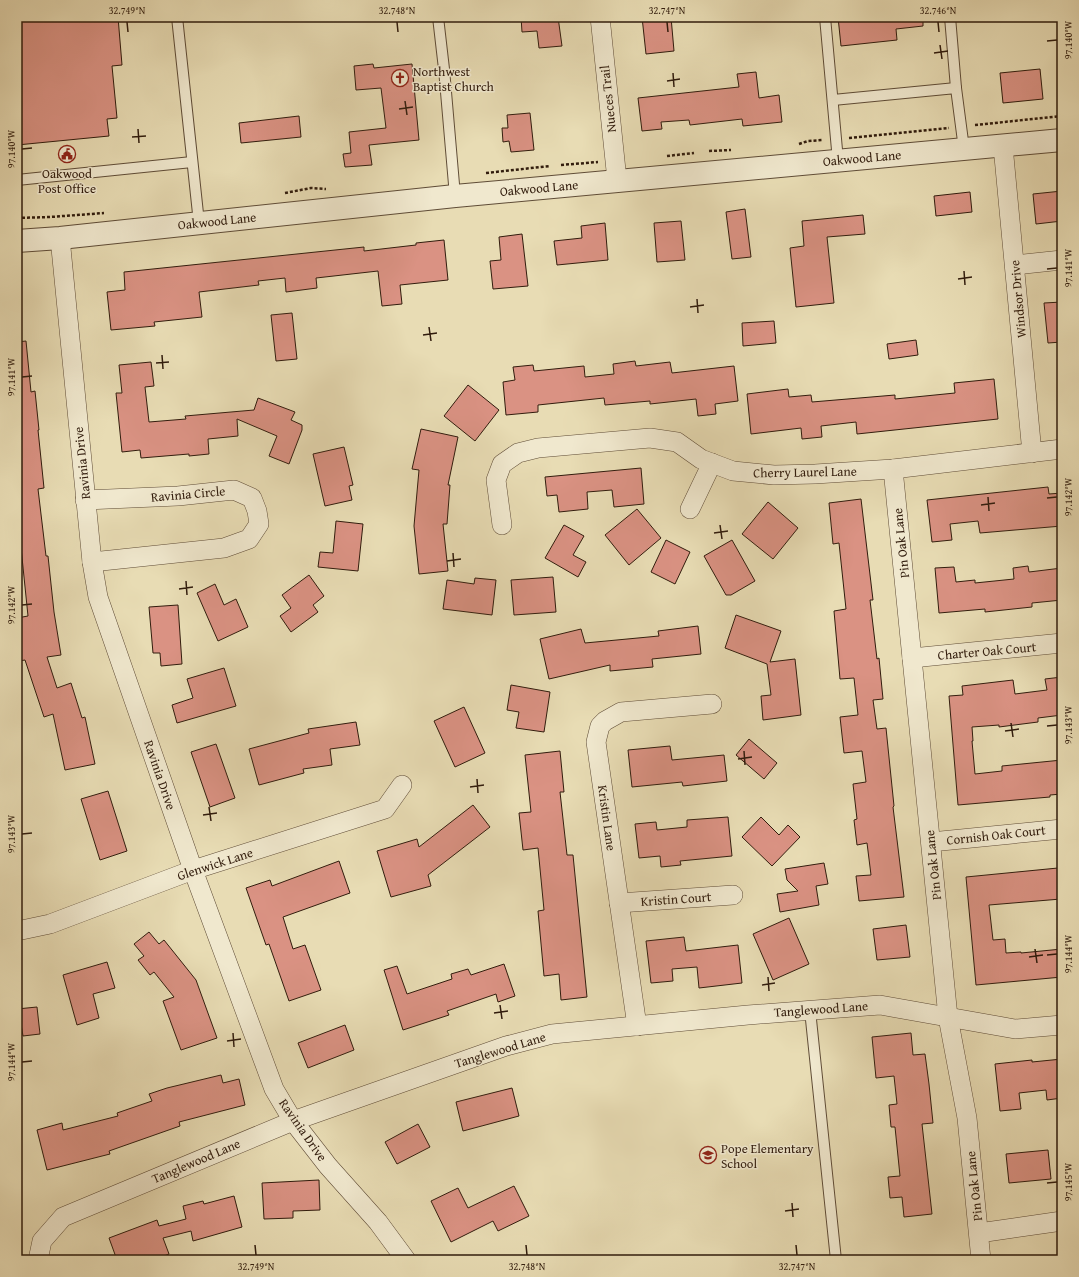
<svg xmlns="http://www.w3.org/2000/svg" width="1079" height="1277" viewBox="0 0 1079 1277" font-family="'Gentium Book Plus',serif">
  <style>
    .building { fill: #da9283; stroke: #311c0d }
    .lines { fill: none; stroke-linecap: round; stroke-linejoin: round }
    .service-casing { stroke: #5f4c37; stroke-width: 12 }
    .minor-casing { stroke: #5f4c37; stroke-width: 20 }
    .tertiary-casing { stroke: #5f4c37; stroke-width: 24 }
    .path { stroke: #311c0d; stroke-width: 2.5; stroke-dasharray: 3 2; stroke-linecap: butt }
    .service { stroke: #f0e8ce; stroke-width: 10 }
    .minor { stroke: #f0e8ce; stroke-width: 19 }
    .tertiary { stroke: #f0e8ce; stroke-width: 22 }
    .ticks { fill: none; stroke: #311c0d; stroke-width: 1.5 }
    .labels { text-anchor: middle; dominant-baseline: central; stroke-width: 3; stroke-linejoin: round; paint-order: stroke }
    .poi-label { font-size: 13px; fill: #311c0d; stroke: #f0e8ce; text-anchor: start }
    .street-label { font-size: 13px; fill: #311c0d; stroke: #f0e8ce }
    .neatline { fill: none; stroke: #311c0d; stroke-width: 1.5 }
    .ticks-label { font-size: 10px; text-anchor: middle; fill: #311c0d }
  </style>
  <rect width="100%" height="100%" fill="#e8dcb4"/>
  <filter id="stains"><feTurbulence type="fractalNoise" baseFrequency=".005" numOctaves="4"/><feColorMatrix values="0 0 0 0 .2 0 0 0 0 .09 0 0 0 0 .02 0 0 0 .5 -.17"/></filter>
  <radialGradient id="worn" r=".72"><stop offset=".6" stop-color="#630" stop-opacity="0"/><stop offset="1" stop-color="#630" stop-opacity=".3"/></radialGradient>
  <g class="building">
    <polygon points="17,17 118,17 122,65 112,66 117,118 107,119 109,136 17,145"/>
    <polygon points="521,17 558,17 562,46 539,48 537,31 522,32"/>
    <polygon points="642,17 671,17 674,51 646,54"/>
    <polygon points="838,17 923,17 923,26 896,29 897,40 841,46"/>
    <polygon points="373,64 374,68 412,64 419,140 369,145 372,165 345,167 343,154 351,153 349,132 386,128 381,88 356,90 354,66"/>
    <polygon points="1040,69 1043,99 1003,103 1000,73"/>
    <polygon points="756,72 759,98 779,95 782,122 743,126 742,119 690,125 689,120 661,122 662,129 642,131 638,98 739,87 737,74"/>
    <polygon points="530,113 534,150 511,152 509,141 503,142 502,128 508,128 507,115"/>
    <polygon points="299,116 301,137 241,143 239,123"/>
    <polygon points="1062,191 1062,221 1036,224 1033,194"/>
    <polygon points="970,192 972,212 936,216 934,196"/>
    <polygon points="745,209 751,257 732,259 726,212"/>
    <polygon points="863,215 865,234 827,237 834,303 796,307 790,248 804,246 802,221"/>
    <polygon points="681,221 685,260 657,262 654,223"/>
    <polygon points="605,223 608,260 557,265 554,241 582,238 581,226"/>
    <polygon points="522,234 528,286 493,289 490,261 501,260 499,237"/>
    <polygon points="444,240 448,280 400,285 402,304 382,306 378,271 316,278 317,288 286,292 285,278 258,281 259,285 199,292 202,317 154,322 155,326 111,330 107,292 125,290 124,272 364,247 364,251 416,245 416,243"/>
    <polygon points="1062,302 1062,342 1048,343 1044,303"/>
    <polygon points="292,313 297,359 276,361 271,315"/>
    <polygon points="774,321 776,343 743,346 742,323"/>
    <polygon points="916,340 918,355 889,359 887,344"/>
    <polygon points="26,341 31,392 35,391 39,430 38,430 44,488 38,489 46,556 48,556 54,612 61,655 47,657 57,688 71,683 82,718 85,717 95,764 65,770 53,714 44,717 25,660 19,661 17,649 17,618 28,616 20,538 17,539 17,342"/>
    <polygon points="635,361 636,366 670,362 672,373 734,366 738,401 715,404 716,414 698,416 696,399 650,404 650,401 605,405 604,398 538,405 538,412 506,415 503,382 515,380 513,367 533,365 534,371 584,366 585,377 614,374 613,364"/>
    <polygon points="151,362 154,386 145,387 149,422 186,419 185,416 254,410 258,398 295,412 291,420 302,425 302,430 289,464 269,456 277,436 237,419 238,436 208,439 209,454 189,456 189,454 141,458 140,450 122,452 116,393 122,393 119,365"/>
    <polygon points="994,379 998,419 857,434 856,422 821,426 822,437 802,439 801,428 751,434 747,394 788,389 789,397 811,395 812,402 895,395 895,399 955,393 954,383"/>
    <polygon points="468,385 499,410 475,441 444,416"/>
    <polygon points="421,429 458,437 448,485 450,485 447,524 443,524 448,571 419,574 414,526 419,470 412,469"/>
    <polygon points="344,447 353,485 349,486 352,500 325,506 313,454"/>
    <polygon points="641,468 644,504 614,507 612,490 587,492 588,509 559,512 557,495 547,496 545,477"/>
    <polygon points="1048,487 1049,494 1062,493 1062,526 980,533 978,521 950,524 952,540 932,542 927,500"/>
    <polygon points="861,499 873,600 870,600 877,659 879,658 883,699 873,700 877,729 886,728 894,806 893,807 904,897 859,901 856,876 871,875 867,843 857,845 854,820 857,819 853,784 866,782 862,751 844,753 840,717 858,715 854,678 840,679 834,611 846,609 839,543 833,544 829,503"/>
    <polygon points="768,502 798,528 773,559 742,534"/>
    <polygon points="637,509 661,538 629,565 605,535"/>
    <polygon points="336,521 363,524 358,571 318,567 320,552 333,553"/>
    <polygon points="564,525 584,536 573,555 586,562 578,577 545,558"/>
    <polygon points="666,540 690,552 675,584 651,572"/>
    <polygon points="732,540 755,581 731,595 726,595 704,556"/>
    <polygon points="1028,566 1029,572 1062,568 1062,600 1032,603 1032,607 985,612 985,609 939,613 935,568 954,567 956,582 975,580 975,583 1014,579 1013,568"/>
    <polygon points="309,575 324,596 313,605 318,612 291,632 280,616 291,608 282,595"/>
    <polygon points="553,577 556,612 514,615 511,580"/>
    <polygon points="475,578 496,580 492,615 443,609 447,580 474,584"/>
    <polygon points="215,584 224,605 236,599 248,627 218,641 197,593"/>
    <polygon points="178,605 182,664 161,666 160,653 153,653 149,607"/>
    <polygon points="736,615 781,631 770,662 795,659 801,715 763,720 761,696 771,695 767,664 725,648"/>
    <polygon points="698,626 701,654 652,659 653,667 610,671 610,665 549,679 540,639 581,629 585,643 659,636 658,631"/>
    <polygon points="224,668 236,706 177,723 172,705 193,698 187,679"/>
    <polygon points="1062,677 1062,715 1038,718 1038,722 999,727 999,725 972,727 973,741 972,741 975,774 1002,771 1002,766 1062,760 1062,794 1050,795 1050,797 958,805 949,696 963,695 962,686 1013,680 1015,694 1047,690 1045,679"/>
    <polygon points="511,685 550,692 544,732 516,728 519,712 507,710"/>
    <polygon points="464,707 485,753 455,767 434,721"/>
    <polygon points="356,722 360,745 330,749 332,765 303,769 304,773 259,785 249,749 309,733 308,729"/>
    <polygon points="749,739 777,763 764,779 736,755"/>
    <polygon points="216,744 235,798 210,807 191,752"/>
    <polygon points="670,746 672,760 724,755 727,781 683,786 682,782 632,787 628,750"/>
    <polygon points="560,751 564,792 560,792 567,855 573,855 587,997 561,1000 559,974 544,976 538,911 544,910 538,848 523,850 519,813 531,812 525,755"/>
    <polygon points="108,791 127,851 100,860 81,799"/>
    <polygon points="473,805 490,827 428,875 431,886 391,897 377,851 417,839 419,847"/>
    <polygon points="728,817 732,856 680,861 681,865 661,867 660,856 639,858 635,824 656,822 657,830 687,827 687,820"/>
    <polygon points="761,817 779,835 788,825 800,837 772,866 742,837"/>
    <polygon points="339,861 350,893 283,917 293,949 305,945 321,990 289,1001 269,944 266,945 246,888 270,880 272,886"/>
    <polygon points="824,863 828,884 816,886 819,905 780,912 777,894 798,891 787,880 785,869"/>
    <polygon points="1058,868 1061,899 989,905 993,940 1005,939 1006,953 1021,952 1021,953 1062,949 1062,977 976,985 966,877"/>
    <polygon points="789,918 809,964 773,980 753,934"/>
    <polygon points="906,925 910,957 877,960 873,929"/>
    <polygon points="149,932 159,944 164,940 196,980 217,1038 181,1050 163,1001 174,997 154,972 150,975 138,960 144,956 134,944"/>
    <polygon points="684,937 686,951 738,945 742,983 699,988 697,967 672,969 673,981 651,983 646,941"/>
    <polygon points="107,962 115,988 93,994 99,1018 77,1025 63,975"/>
    <polygon points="504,964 515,996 498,1002 496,994 447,1011 449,1015 403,1030 384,970 397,966 407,994 452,979 451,974 468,969 471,975"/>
    <polygon points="37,1007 40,1034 23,1036 21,1024 17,1024 17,1009"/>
    <polygon points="345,1025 354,1050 308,1068 298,1043"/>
    <polygon points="911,1033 913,1055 925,1054 929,1084 933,1123 922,1124 932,1214 904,1217 902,1197 890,1198 888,1177 900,1176 895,1127 891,1127 889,1105 897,1104 894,1076 876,1078 872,1037"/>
    <polygon points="1062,1059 1062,1098 1047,1100 1046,1090 1019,1093 1021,1109 1000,1111 995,1064 1032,1060 1032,1062"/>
    <polygon points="221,1075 223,1083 239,1079 245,1105 179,1122 180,1126 109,1151 110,1154 47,1170 37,1130 62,1123 63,1130 118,1116 117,1113 152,1101 149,1094 167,1088"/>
    <polygon points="512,1088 519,1116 463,1131 456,1102"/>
    <polygon points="418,1124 430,1147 397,1164 385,1142"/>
    <polygon points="1048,1150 1051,1179 1009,1183 1006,1154"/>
    <polygon points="319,1180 320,1210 293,1211 293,1218 264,1219 262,1183"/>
    <polygon points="514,1186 529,1216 498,1231 493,1221 451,1242 431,1201 458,1188 468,1208"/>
    <polygon points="234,1196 242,1227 193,1241 191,1231 163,1238 169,1254 154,1260 117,1260 109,1238 157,1220 159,1226 186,1219 183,1206 203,1201 204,1204"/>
  </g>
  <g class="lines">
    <g class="service-casing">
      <g id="service">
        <polyline points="177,17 199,223"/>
        <polyline points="438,17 444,69 455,196"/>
        <polyline points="825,17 838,161"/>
        <polyline points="950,17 956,88"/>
        <polyline points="833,100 956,88 964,149"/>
        <polyline points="17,180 192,162"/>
        <polyline points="810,1010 836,1260"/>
      </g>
    </g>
    <g class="minor-casing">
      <g id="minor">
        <polyline points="600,17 617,180"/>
        <polyline points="1003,146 1032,453"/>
        <polyline points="60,238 92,562 98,597 193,870 274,1089 293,1121 328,1166 378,1222 406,1260"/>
        <polyline points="1015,265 1062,260"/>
        <polyline points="893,469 948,1017 967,1118 981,1260"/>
        <polyline points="85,500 178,496 234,490 252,498 257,511 259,524 249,539 224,548 92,562"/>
        <polyline points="690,509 712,463"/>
        <polyline points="502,525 496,480 502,464 518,453 538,448 650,438 677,442 701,459 733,471 774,475 815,474 893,469 1062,449"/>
        <polyline points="912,658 1062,643"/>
        <polyline points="931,842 1062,829"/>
        <polyline points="619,903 733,895"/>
        <polyline points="17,931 50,924 193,870 385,809 402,785"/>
        <polyline points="637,1026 596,742 600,726 605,721 621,712 712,704"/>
        <polyline points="979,1233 1062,1221"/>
        <polyline points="38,1260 42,1241 63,1217 293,1121 506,1046 552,1034 748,1015 880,1005 1015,1029 1062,1025"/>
      </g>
    </g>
    <g class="tertiary-casing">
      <polyline id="tertiary" points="17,241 60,238 455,196 1062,140"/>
    </g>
    <g class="path">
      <polyline points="975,125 1062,116"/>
      <polyline points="849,138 949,128"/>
      <polyline points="799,144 808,141 823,140"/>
      <polyline points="709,151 731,150"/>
      <polyline points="667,156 694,153"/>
      <polyline points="561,165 598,162"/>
      <polyline points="486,173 550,166"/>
      <polyline points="285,193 311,188 326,189"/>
      <polyline points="17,218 50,217 104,213"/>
    </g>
    <use href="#service" class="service"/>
    <use href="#minor" class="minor"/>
    <use href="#tertiary" class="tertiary"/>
  </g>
  <path class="ticks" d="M127 22 128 32M397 22 398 32M667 22 668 32M938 22 939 32M1047 41 1057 40M940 45 942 59M934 53 948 51M673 73 674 87M667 81 680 79M405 101 407 115M399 109 413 107M138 129 139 143M132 137 146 136M22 149 32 148M1047 269 1057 268M964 271 965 285M958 279 972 277M697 299 698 313M690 307 704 305M429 327 431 341M423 335 437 333M162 355 163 369M156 363 169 362M22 377 32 376M988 497 989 511M1047 498 1057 497M981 505 995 503M720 525 722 539M714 533 728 531M453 553 454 567M447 561 461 559M186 581 187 595M179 589 193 587M22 605 32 604M1011 723 1013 737M1047 726 1057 725M1005 731 1019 729M744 751 745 765M738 759 752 757M477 779 478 793M470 787 484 785M209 807 211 821M203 815 217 813M22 834 32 833M1035 949 1037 963M1047 955 1057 954M1029 957 1043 955M768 977 769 991M762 985 775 983M500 1005 502 1019M494 1013 508 1011M233 1033 234 1047M227 1041 241 1039M22 1062 32 1061M1047 1183 1057 1182M792 1203 793 1217M785 1211 799 1209M255 1245 256 1255M526 1245 527 1255M796 1245 797 1255"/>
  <defs>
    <g id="church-ring" transform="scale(0.9)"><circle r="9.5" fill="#f0e8ce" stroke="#8f2418" stroke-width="1.5"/><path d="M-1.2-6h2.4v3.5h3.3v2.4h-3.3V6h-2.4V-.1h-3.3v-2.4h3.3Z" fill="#8f2418"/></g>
    <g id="civic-ring" transform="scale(0.9)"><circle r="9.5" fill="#f0e8ce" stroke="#8f2418" stroke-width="1.5"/><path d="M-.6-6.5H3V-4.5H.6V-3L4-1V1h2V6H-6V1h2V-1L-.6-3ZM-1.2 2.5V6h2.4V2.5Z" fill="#8f2418"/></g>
    <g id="school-ring" transform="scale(0.9)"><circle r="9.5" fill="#f0e8ce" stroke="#8f2418" stroke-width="1.5"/><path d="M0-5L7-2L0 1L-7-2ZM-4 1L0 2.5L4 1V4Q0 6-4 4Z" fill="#8f2418"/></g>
  </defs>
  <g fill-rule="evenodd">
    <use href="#church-ring" x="400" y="78"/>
    <use href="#civic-ring" x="67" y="154"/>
    <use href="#school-ring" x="708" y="1155"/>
  </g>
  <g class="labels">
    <g class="poi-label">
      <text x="413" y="71">Northwest<tspan x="413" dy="15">Baptist Church</tspan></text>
      <text x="67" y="173" text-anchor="middle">Oakwood<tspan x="67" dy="15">Post Office</tspan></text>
      <text x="721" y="1148">Pope Elementary<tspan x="721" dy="15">School</tspan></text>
    </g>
    <g class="street-label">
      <text transform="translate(608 99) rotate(-96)">Nueces Trail</text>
      <text transform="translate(862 158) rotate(-5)">Oakwood Lane</text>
      <text transform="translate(539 188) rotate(-5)">Oakwood Lane</text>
      <text transform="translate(217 221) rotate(-6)">Oakwood Lane</text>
      <text transform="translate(1018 299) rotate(-95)">Windsor Drive</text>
      <text transform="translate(82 463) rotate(-96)">Ravinia Drive</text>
      <text transform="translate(805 472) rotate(-1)">Cherry Laurel Lane</text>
      <text transform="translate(188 494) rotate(-5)">Ravinia Circle</text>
      <text transform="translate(901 543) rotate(-96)">Pin Oak Lane</text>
      <text transform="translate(987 651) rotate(-5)">Charter Oak Court</text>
      <text transform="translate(160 775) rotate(71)">Ravinia Drive</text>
      <text transform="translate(607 818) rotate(82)">Kristin Lane</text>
      <text transform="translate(996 835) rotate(-6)">Cornish Oak Court</text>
      <text transform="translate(215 864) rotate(-18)">Glenwick Lane</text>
      <text transform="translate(933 865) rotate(-96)">Pin Oak Lane</text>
      <text transform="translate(676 899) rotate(-4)">Kristin Court</text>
      <text transform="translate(821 1009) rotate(-4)">Tanglewood Lane</text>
      <text transform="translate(500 1050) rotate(-17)">Tanglewood Lane</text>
      <text transform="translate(303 1130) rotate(55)">Ravinia Drive</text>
      <text transform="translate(196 1161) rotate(-23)">Tanglewood Lane</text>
      <text transform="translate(974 1186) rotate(-96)">Pin Oak Lane</text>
    </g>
  </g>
  <rect width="1079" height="1277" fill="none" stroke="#e8dcb4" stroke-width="44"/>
  <rect x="22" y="22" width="1035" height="1233" class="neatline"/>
  <g class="ticks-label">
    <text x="127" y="14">32.749°N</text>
    <text x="397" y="14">32.748°N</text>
    <text x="667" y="14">32.747°N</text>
    <text x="938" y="14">32.746°N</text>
    <text transform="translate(1068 40) rotate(-90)" y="4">97.140°W</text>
    <text transform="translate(11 149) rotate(-90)" y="4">97.140°W</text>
    <text transform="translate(1068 268) rotate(-90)" y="4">97.141°W</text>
    <text transform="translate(11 377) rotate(-90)" y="4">97.141°W</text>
    <text transform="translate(1068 497) rotate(-90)" y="4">97.142°W</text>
    <text transform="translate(11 605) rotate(-90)" y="4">97.142°W</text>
    <text transform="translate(1068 725) rotate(-90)" y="4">97.143°W</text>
    <text transform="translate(11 834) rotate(-90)" y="4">97.143°W</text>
    <text transform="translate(1068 954) rotate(-90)" y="4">97.144°W</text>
    <text transform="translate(11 1062) rotate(-90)" y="4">97.144°W</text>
    <text transform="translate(1068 1182) rotate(-90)" y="4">97.145°W</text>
    <text x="256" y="1270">32.749°N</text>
    <text x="527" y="1270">32.748°N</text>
    <text x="797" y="1270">32.747°N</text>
  </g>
  <rect width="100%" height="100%" filter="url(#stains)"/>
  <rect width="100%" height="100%" fill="url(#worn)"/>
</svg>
